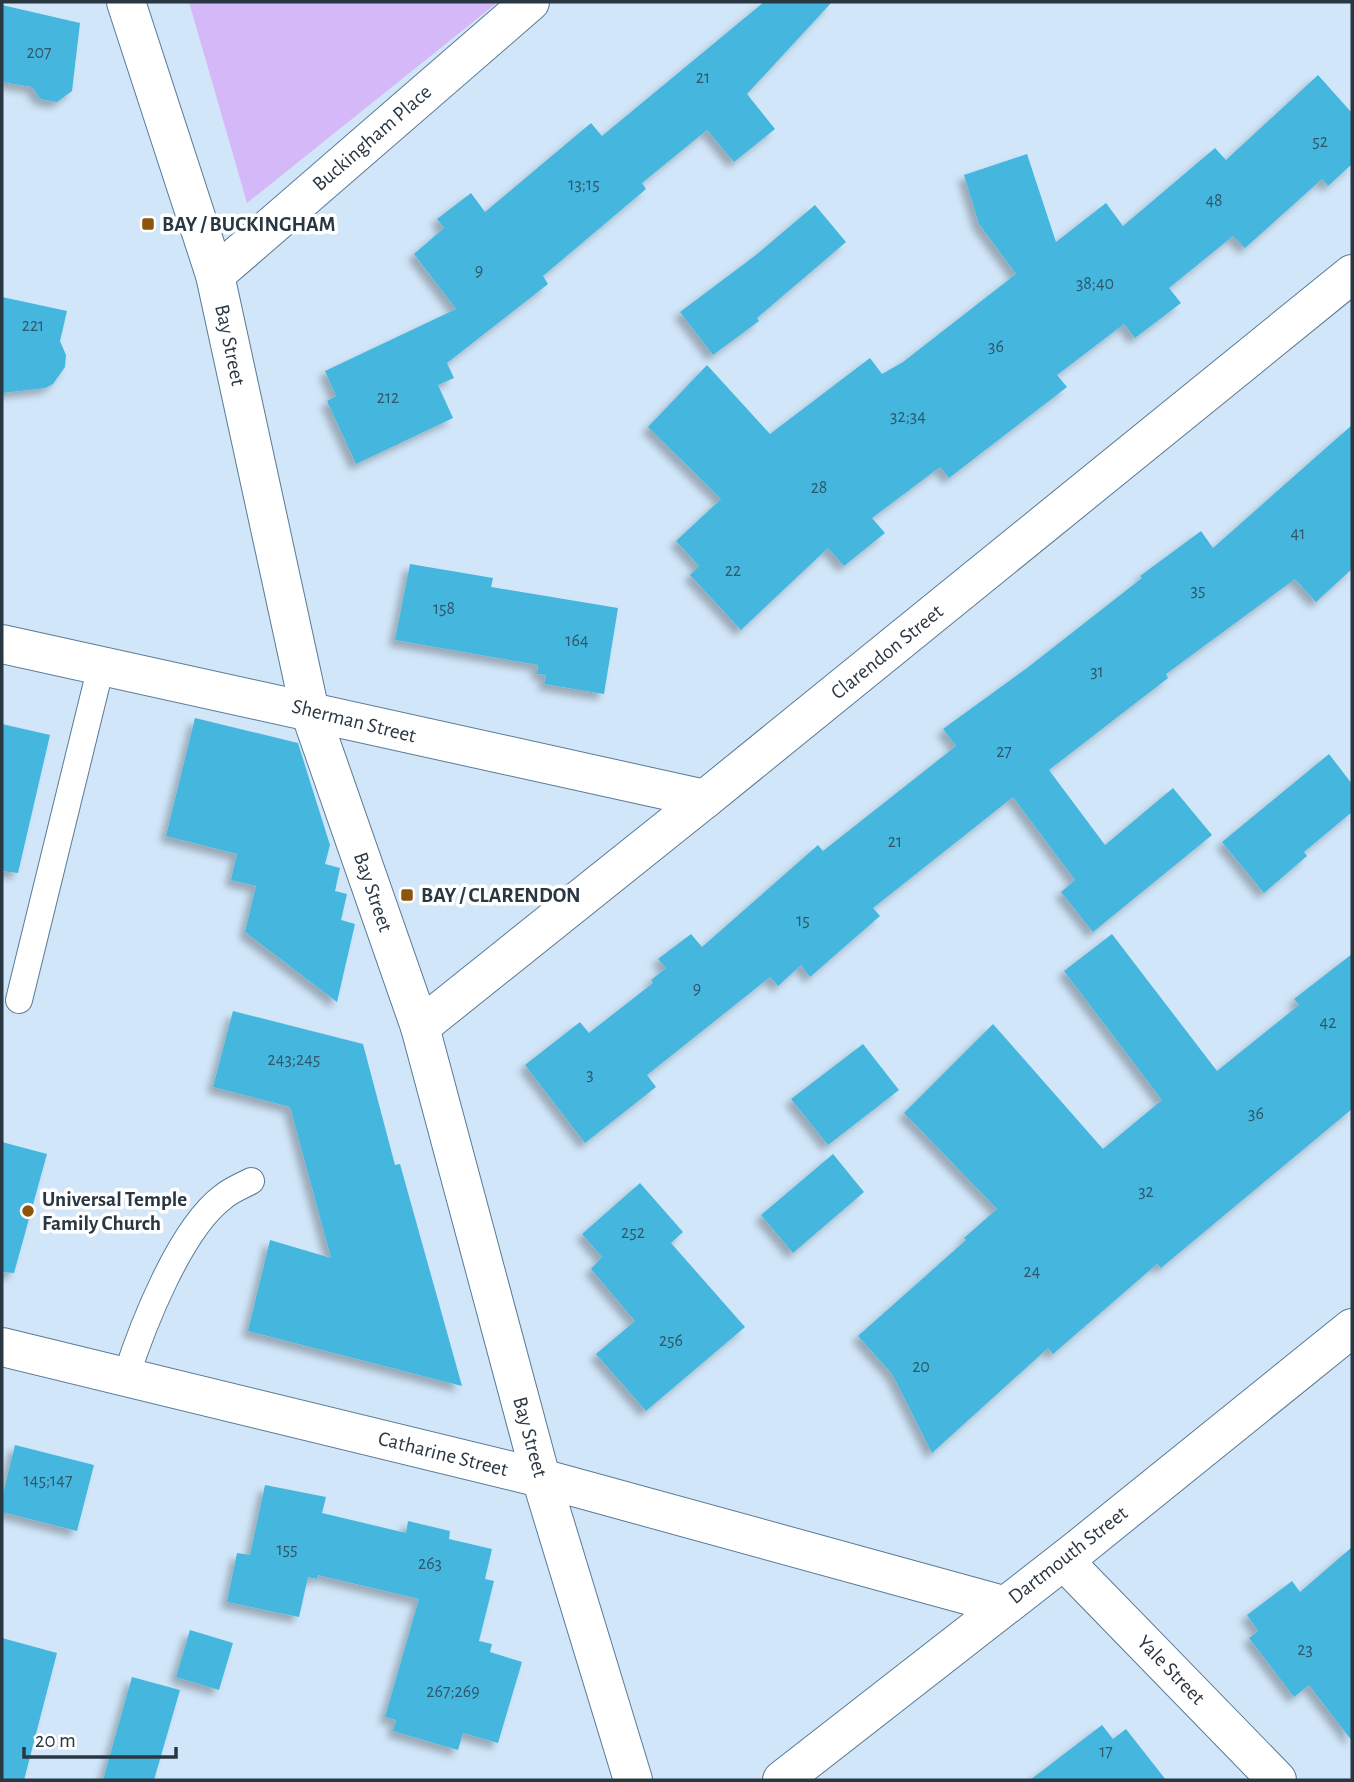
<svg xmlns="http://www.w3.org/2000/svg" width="1354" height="1782" viewBox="0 0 1354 1782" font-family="'Alegreya Sans',sans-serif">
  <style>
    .green { fill: #d5b8f8 }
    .building { fill: #44b7df; filter: url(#shadow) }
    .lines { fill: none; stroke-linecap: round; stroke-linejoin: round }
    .lane-casing { stroke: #597a96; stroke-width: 28 }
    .street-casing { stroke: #597a96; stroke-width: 40 }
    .secondary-casing { stroke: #597a96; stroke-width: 40 }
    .lane { stroke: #fff; stroke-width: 26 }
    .street { stroke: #fff; stroke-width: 38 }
    .secondary { stroke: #fff; stroke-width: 38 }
    .poi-dot { fill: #8d550b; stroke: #fff; stroke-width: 2.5 }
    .labels { text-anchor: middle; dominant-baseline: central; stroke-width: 7; stroke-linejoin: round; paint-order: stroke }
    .number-label { font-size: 18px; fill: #30576a }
    .street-label { font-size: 21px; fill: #293743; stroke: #fff }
    .poi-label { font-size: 21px; font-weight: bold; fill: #293743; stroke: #fff; text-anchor: start }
  </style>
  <defs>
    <filter id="shadow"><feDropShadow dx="-6" dy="6" stdDeviation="3.5" flood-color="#0004"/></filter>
  </defs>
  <rect width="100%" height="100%" fill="#d1e6f9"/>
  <polygon class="green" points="189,2 498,2 247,203"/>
  <g class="building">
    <polygon points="764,2 832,2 747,94 775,129 734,162 707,130 642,183 646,189 543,276 548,284 447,363 454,378 438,385 453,418 356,464 327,401 336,396 325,371 456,309 414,254 444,228 437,219 471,193 485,212 591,123 602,136"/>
    <polygon points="2,5 80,23 72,91 57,102 40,99 32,87 2,82"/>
    <polygon points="1318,75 1352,113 1352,164 1328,186 1322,179 1245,248 1233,236 1169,288 1181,303 1135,338 1124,324 1057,375 1067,387 949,478 940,467 872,518 885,533 844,566 828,548 741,630 690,575 699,566 676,541 721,499 648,427 707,365 770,434 870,358 882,374 903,362 1016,274 979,224 964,175 1027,154 1056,242 1106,203 1123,226 1215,148 1226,160"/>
    <polygon points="815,205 846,242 757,318 759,321 713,355 680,312 756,255"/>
    <polygon points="2,297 67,311 60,341 66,355 65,367 53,384 45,388 2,393"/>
    <polygon points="1352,425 1352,569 1316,602 1295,579 1166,674 1168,678 1049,770 1105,845 1173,788 1212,835 1093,932 1061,892 1075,880 1013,797 873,908 880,916 810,977 801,965 778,986 770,977 647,1075 656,1087 585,1143 525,1065 580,1022 589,1033 653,983 651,980 666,968 658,959 691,934 702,947 818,845 823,851 956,746 943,729 1027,668 1142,578 1140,576 1201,531 1213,548"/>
    <polygon points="410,564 493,578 491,587 618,608 604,694 544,684 546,675 537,674 538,665 395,640"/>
    <polygon points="195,718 298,743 330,845 325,864 340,868 335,891 347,894 341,920 355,924 337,1002 245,932 256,886 231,880 237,854 166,836"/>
    <polygon points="2,724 50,735 18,873 2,871"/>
    <polygon points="1329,754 1352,784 1352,812 1304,852 1307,856 1264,893 1222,842"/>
    <polygon points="1112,934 1217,1071 1299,1005 1294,999 1352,954 1352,1109 1161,1268 1157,1264 1053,1354 1048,1348 932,1453 892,1374 858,1336 966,1240 964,1238 997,1209 904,1113 993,1024 1103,1149 1162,1100 1064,971"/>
    <polygon points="233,1011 363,1044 395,1165 400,1164 462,1386 248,1331 270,1240 331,1258 290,1107 213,1087"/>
    <polygon points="863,1044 899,1090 828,1145 791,1099"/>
    <polygon points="2,1142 47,1154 14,1273 2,1272"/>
    <polygon points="833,1154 864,1192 793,1253 761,1215"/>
    <polygon points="640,1183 683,1232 671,1243 745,1327 646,1411 596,1354 635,1321 591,1269 602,1257 582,1234"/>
    <polygon points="15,1445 94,1465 77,1531 2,1512 2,1498"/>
    <polygon points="265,1485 326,1497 322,1513 406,1533 408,1521 450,1531 449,1539 492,1549 485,1579 494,1581 479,1641 492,1644 490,1652 522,1662 498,1743 463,1733 458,1750 393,1731 396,1720 385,1717 419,1599 318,1575 317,1579 308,1577 299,1617 227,1602 237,1553 250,1555"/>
    <polygon points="1352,1547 1352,1741 1309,1685 1294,1697 1249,1638 1258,1631 1247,1615 1292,1581 1300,1592"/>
    <polygon points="190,1630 233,1643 219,1690 176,1677"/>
    <polygon points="2,1638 57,1653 24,1780 2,1780"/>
    <polygon points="132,1677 180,1690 154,1780 103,1780"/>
    <polygon points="1102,1725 1113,1739 1126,1729 1166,1780 1030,1780"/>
  </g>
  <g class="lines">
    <g class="lane-casing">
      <g id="lane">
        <polyline points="19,1000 101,666"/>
        <path d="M126 1377C142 1327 180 1229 223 1197 231 1190 242 1186 251 1181"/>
      </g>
    </g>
    <g class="street-casing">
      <g id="street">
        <polyline points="215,275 530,2"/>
        <polyline points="420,1027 705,799"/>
        <polyline points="2,1347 541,1478 1003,1605"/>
        <polyline points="1064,1561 1277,1780"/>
        <polyline points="782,1780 1077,1550 1352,1328"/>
      </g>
    </g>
    <g class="secondary-casing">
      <g id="secondary">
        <polyline points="126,2 215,275 310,712 420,1027 541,1478 633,1780"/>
        <polyline points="2,644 705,799 1352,274"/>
      </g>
    </g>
    <use href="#lane" class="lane"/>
    <use href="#street" class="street"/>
    <use href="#secondary" class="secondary"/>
  </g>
  <g class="poi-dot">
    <rect x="141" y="217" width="14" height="14" rx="3.5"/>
    <rect x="400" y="888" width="14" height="14" rx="3.5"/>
    <circle cx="28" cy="1211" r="7"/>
  </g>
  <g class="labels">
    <g class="number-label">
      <text x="39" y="53">207</text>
      <text x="703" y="78">21</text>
      <text x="1320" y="142">52</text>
      <text x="584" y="185">13;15</text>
      <text x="1214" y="201">48</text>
      <text x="479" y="271">9</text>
      <text x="1095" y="284">38;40</text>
      <text x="33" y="326">221</text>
      <text x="996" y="347">36</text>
      <text x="388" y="398">212</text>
      <text x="908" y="417">32;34</text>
      <text x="819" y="488">28</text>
      <text x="1298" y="534">41</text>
      <text x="733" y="571">22</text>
      <text x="1198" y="591">35</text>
      <text x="444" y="609">158</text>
      <text x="577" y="641">164</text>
      <text x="1097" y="672">31</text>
      <text x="1004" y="752">27</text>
      <text x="895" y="842">21</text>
      <text x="803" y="921">15</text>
      <text x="697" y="989">9</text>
      <text x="1328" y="1023">42</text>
      <text x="294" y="1060">243;245</text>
      <text x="590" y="1075">3</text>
      <text x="1256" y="1114">36</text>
      <text x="1146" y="1192">32</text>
      <text x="633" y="1233">252</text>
      <text x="1032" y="1272">24</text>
      <text x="671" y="1341">256</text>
      <text x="921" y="1367">20</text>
      <text x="48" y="1481">145;147</text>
      <text x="287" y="1550">155</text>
      <text x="430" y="1564">263</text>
      <text x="1305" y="1650">23</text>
      <text x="453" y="1692">267;269</text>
      <text x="1106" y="1752">17</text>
    </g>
    <g class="street-label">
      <text transform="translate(372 138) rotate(-41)">Buckingham Place</text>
      <text transform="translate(230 345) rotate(78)">Bay Street</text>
      <text transform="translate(887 652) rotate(-39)">Clarendon Street</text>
      <text transform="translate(354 721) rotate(14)">Sherman Street</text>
      <text transform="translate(373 892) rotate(71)">Bay Street</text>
      <text transform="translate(530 1437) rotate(75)">Bay Street</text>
      <text transform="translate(443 1454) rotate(14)">Catharine Street</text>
      <text transform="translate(1068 1555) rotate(-38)">Dartmouth Street</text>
      <text transform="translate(1171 1670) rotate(46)">Yale Street</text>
    </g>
    <g class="poi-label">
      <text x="162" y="224">BAY / BUCKINGHAM</text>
      <text x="421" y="895">BAY / CLARENDON</text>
      <text x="42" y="1199">Universal Temple<tspan x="42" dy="24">Family Church</tspan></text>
    </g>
  </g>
  <rect width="1354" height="1782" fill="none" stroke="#293743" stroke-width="7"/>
  <path d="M24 1747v10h152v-10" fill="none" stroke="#293743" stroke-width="3.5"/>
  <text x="35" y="1747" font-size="21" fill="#293743" stroke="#ffffff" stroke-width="5" paint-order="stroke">20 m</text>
</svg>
